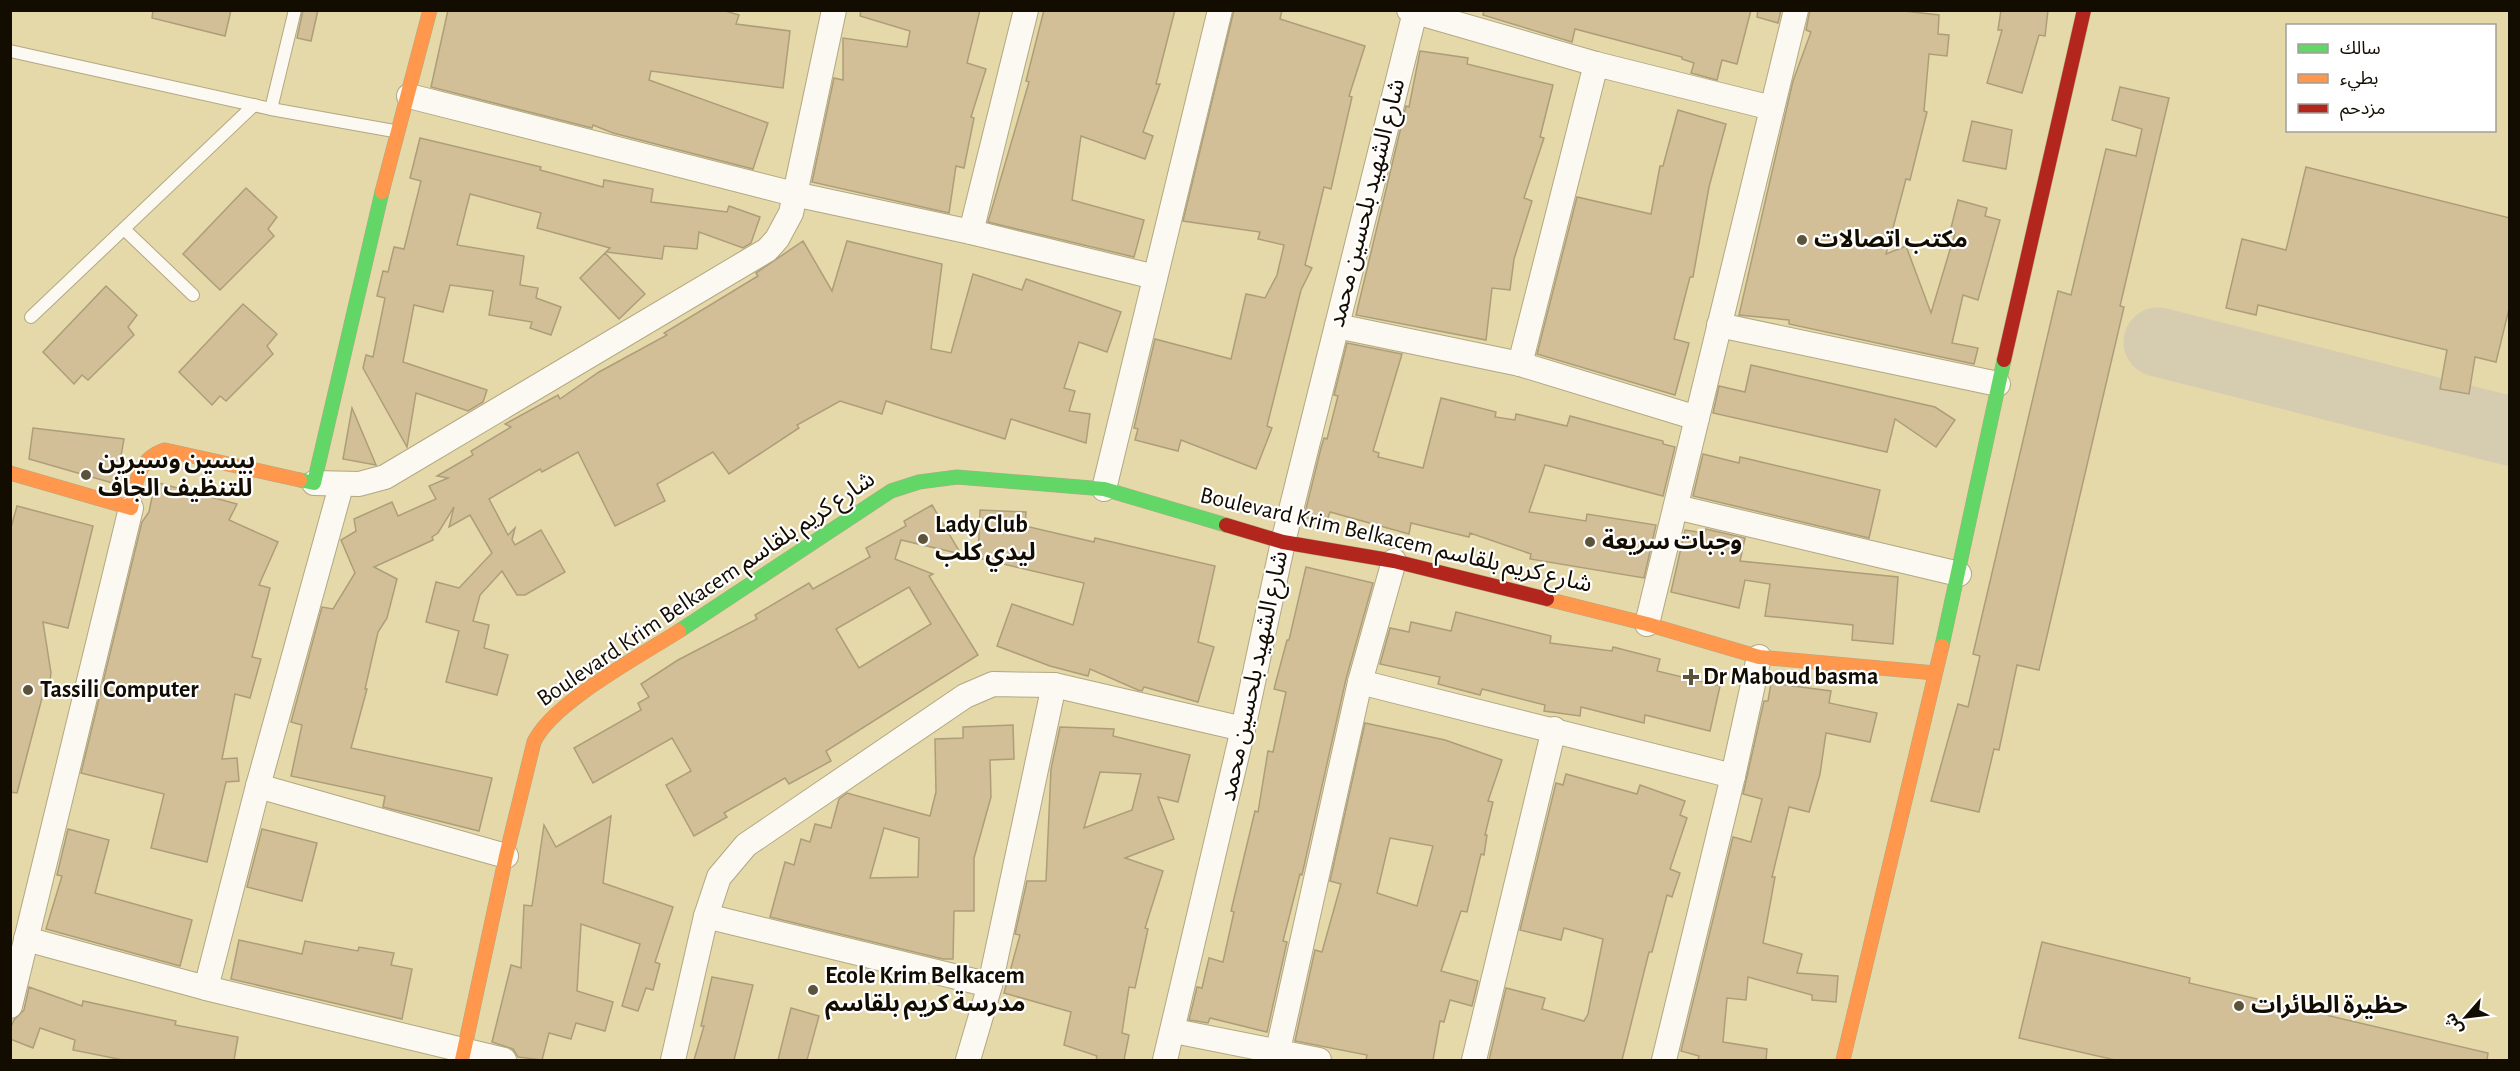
<svg xmlns="http://www.w3.org/2000/svg" width="2520" height="1071" viewBox="0 0 2520 1071" font-family="'Alegreya Sans','Noto Sans Arabic',sans-serif">
  <style>
    .lines { fill: none; stroke-linecap: round; stroke-linejoin: round }
    .taxiway { stroke: #d6ccaf; stroke-width: 69 }
    .building { fill: #d2bf97; stroke: #ad9e7a; stroke-width: 1.5; fill-rule: evenodd }
    .lane-casing { stroke: #b2a882; stroke-width: 14 }
    .street-casing { stroke: #b2a882; stroke-width: 26 }
    .fast-casing { stroke: #b2a882; stroke-width: 15 }
    .slow-casing { stroke: #b2a882; stroke-width: 15 }
    .jam-casing { stroke: #b2a882; stroke-width: 15 }
    .lane { stroke: #fbf9f2; stroke-width: 12 }
    .street { stroke: #fbf9f2; stroke-width: 24 }
    .fast { stroke: #63d668; stroke-width: 14 }
    .slow { stroke: #ff974d; stroke-width: 14 }
    .jam { stroke: #b3261e; stroke-width: 14 }
    .poi-dot { fill: #5c533b; stroke: #fff; stroke-width: 2 }
    .labels { text-anchor: middle; dominant-baseline: central; stroke-width: 4.5; stroke-linejoin: round; paint-order: stroke }
    .street-label { font-size: 24px; fill: #130c00; stroke: #fff }
    .poi-label { font-size: 24px; font-weight: bold; fill: #130c00; stroke: #fff; text-anchor: start }
  </style>
  <rect width="100%" height="100%" fill="#e5d8a9"/>
  <g class="lines">
    <polyline class="taxiway" points="2158,342 2510,431"/>
  </g>
  <g class="building">
    <polygon points="153,10 231,10 225,36 152,18"/>
    <polygon points="303,10 318,10 311,41 297,38"/>
    <polygon points="448,10 722,10 739,15 736,24 790,31 783,88 651,71 649,80 768,123 753,169 613,133 593,125 592,128 431,87"/>
    <polygon points="861,10 980,10 967,63 986,69 971,117 974,118 964,168 956,166 949,213 812,182 834,78 843,80 843,38 907,47 910,31 860,16"/>
    <polygon points="1044,10 1175,10 1156,84 1160,84 1143,132 1153,136 1145,159 1081,136 1072,200 1144,220 1134,257 988,222 1029,82 1026,81"/>
    <polygon points="1234,10 1282,10 1280,19 1365,46 1349,96 1352,97 1331,189 1324,187 1305,265 1312,268 1301,290 1267,426 1272,428 1256,469 1181,440 1178,451 1135,440 1138,429 1134,428 1155,339 1231,359 1246,294 1265,298 1277,275 1284,245 1258,239 1260,232 1183,221"/>
    <polygon points="1484,10 1751,10 1737,64 1722,60 1717,80 1691,73 1694,63 1682,59 1682,57 1575,29 1572,42 1483,15"/>
    <polygon points="1758,10 1781,10 1778,23 1757,17"/>
    <polygon points="1810,10 1895,10 1939,15 1938,34 1949,35 1947,56 1929,54 1924,111 1927,112 1910,180 1906,179 1886,254 1906,246 1931,313 1955,233 1950,232 1958,200 1987,208 1985,216 2000,220 1978,300 1963,295 1952,343 1978,348 1974,364 1789,324 1789,320 1739,315 1793,81 1811,32 1806,30"/>
    <polygon points="2001,10 2048,10 2045,36 2039,35 2022,93 1987,83 2002,30 1998,30"/>
    <polygon points="1420,51 1468,58 1467,64 1553,85 1540,137 1544,138 1524,198 1532,201 1514,259 1510,290 1492,288 1486,340 1356,315 1406,106 1409,107"/>
    <polygon points="2120,87 2169,98 2120,306 2124,307 2039,670 2017,665 1999,750 1994,749 1979,812 1931,801 1958,704 1968,707 1980,656 1973,654 2058,291 2071,295 2106,149 2136,156 2142,129 2112,120"/>
    <polygon points="1678,110 1726,124 1709,187 1693,277 1690,277 1674,339 1689,343 1675,395 1537,354 1577,197 1651,214 1660,166 1663,166"/>
    <polygon points="1972,121 2012,130 2006,169 1963,161"/>
    <polygon points="420,138 541,167 540,170 603,187 604,180 653,189 651,202 727,212 729,206 760,217 751,243 743,248 699,232 697,249 664,246 662,259 606,252 610,248 537,228 541,213 470,194 457,245 524,256 520,285 538,288 536,298 561,307 551,335 530,328 532,322 489,315 493,291 450,285 443,312 414,305 403,362 487,390 483,402 468,411 416,393 407,447 363,368 366,355 373,357 385,298 377,296 383,271 388,272 394,247 404,249 421,181 410,178"/>
    <polygon points="2306,167 2510,218 2510,305 2496,362 2475,357 2469,394 2440,389 2447,350 2258,305 2256,315 2226,308 2242,239 2286,250"/>
    <polygon points="246,188 277,217 268,229 274,236 220,290 183,254"/>
    <polygon points="803,241 832,291 847,241 942,264 931,349 951,353 973,274 1022,290 1026,279 1121,312 1107,352 1079,342 1064,388 1075,391 1069,411 1090,414 1086,443 1011,419 1005,439 886,401 882,414 840,401 797,425 799,428 729,474 713,452 657,484 665,501 615,526 578,452 542,472 540,469 489,499 508,535 515,528 512,540 515,545 541,530 565,572 525,595 517,595 502,571 480,595 473,621 489,625 484,648 508,655 497,695 446,682 459,631 426,622 436,582 459,588 492,553 470,515 449,527 454,507 438,533 432,537 433,540 374,567 397,579 387,618 378,632 365,689 367,689 351,748 492,778 479,831 383,807 385,796 291,776 302,725 291,722 322,607 333,609 355,573 341,540 356,531 354,519 392,502 398,516 436,499 429,486 448,478 437,476 473,455 471,451 511,427 505,424 558,395 560,399 599,372 667,335 664,333 758,276 756,273"/>
    <polygon points="605,253 645,294 619,319 580,278"/>
    <polygon points="106,286 137,315 128,327 134,335 88,380 82,375 74,384 43,352"/>
    <polygon points="243,304 277,334 267,346 273,354 226,401 220,396 212,405 179,372"/>
    <polygon points="1347,343 1402,354 1373,451 1379,453 1378,457 1423,468 1441,398 1496,412 1495,417 1515,420 1516,414 1567,426 1570,416 1663,441 1663,444 1675,447 1663,496 1545,465 1529,512 1586,521 1587,514 1656,525 1644,578 1530,559 1531,554 1470,533 1469,537 1411,523 1409,534 1330,512 1326,523 1304,517 1321,448 1324,438 1327,439 1338,396 1334,395"/>
    <polygon points="1751,365 1935,407 1955,420 1936,447 1895,419 1887,452 1713,413 1719,386 1745,392"/>
    <polygon points="352,408 376,465 343,459"/>
    <polygon points="33,428 124,439 116,484 29,459"/>
    <polygon points="1703,454 1739,463 1740,457 1880,490 1869,538 1693,496"/>
    <polygon points="155,482 237,504 229,520 278,542 259,585 270,588 252,657 261,659 250,698 235,694 222,759 237,758 239,781 226,782 207,862 151,848 164,794 81,773 142,522 149,512"/>
    <path d="M932 505 961 554 901 540 895 559 933 574 929 576 978 655 826 751 831 761 789 784 785 778 724 813 727 817 694 836 666 785 691 771 672 738 593 783 574 748 641 710 638 703 649 697 641 684 678 660 757 619 755 615 809 583 813 589 870 557 866 548 906 526 904 521ZM909 587 931 624 859 668 836 629Z"/>
    <polygon points="17,506 93,526 68,628 43,622 51,673 48,695 43,694 17,793 10,792 10,531"/>
    <polygon points="980,510 1026,512 1025,526 1094,542 1095,538 1215,566 1198,642 1214,647 1198,702 1144,687 1142,691 1138,690 1090,669 1088,676 1050,666 997,646 1012,604 1073,625 1084,583 978,558"/>
    <polygon points="1706,529 1745,538 1740,561 1898,577 1893,644 1852,640 1853,625 1765,616 1770,584 1745,580 1739,608 1671,592 1685,530 1705,533"/>
    <polygon points="1306,567 1373,583 1346,679 1302,875 1300,874 1283,941 1287,942 1267,1032 1210,1018 1208,1023 1189,1020 1197,987 1202,988 1209,958 1223,962 1234,912 1231,911 1255,811 1258,812 1268,751 1273,752 1286,692 1274,689 1287,640 1289,640"/>
    <polygon points="1456,612 1551,636 1550,643 1612,651 1613,647 1660,659 1657,671 1720,686 1710,731 1645,715 1644,723 1581,707 1580,716 1544,711 1545,705 1482,689 1480,695 1438,684 1440,677 1380,664 1390,628 1409,632 1411,622 1451,631"/>
    <polygon points="1771,683 1831,691 1829,703 1877,713 1870,742 1826,733 1820,774 1809,812 1789,807 1772,877 1775,877 1763,943 1802,954 1797,973 1838,976 1836,1002 1812,1000 1812,995 1748,977 1746,1000 1727,998 1723,1042 1767,1049 1766,1060 1698,1060 1699,1056 1681,1051 1733,837 1751,842 1762,799 1743,794 1764,701 1768,701"/>
    <path d="M1365 723 1445 740 1502 760 1488 801 1493 802 1485 835H1487L1484 855 1481 854 1467 912 1461 911 1441 971 1478 981 1472 1006 1450 1000 1444 1022 1440 1021 1433 1060H1366L1367 1055 1295 1041 1315 950 1322 952 1341 884 1330 881ZM1390 838 1433 846 1417 906 1377 893Z"/>
    <path d="M1013 725 1014 759 990 760 991 797 974 858V911H954L953 959H943L770 917 785 862 794 865 801 839 810 842 815 824 831 828 839 799 847 793 930 816 936 792 935 739 963 738V727ZM884 828 919 838 918 877 870 878Z"/>
    <path d="M1060 727 1114 729 1113 736 1190 755 1178 802 1158 797 1174 839 1125 858 1163 871 1145 928 1148 929 1135 988 1129 987 1122 1033 1129 1035 1124 1060H1096L1097 1056 1064 1045 1071 1012 1004 993 1020 935 1015 934 1027 881H1046L1051 769ZM1100 772 1141 774 1132 810 1084 828Z"/>
    <polygon points="1566,774 1637,794 1640,785 1685,801 1680,815 1687,818 1670,869 1680,873 1672,897 1667,895 1652,952 1649,952 1622,1060 1489,1060 1506,988 1545,998 1542,1009 1584,1021 1588,1014 1603,939 1564,928 1561,940 1520,930 1556,783 1563,785"/>
    <polygon points="611,816 603,883 673,907 655,962 660,964 653,990 646,988 638,1011 622,1006 640,944 581,924 577,991 613,1002 605,1031 576,1023 571,1039 549,1033 542,1060 518,1057 513,1049 492,1042 511,965 521,968 524,905 532,906 544,825 556,847"/>
    <polygon points="68,829 109,840 95,893 192,920 180,966 46,929 62,876 57,875"/>
    <polygon points="262,829 317,843 302,901 247,887"/>
    <polygon points="239,940 302,954 305,941 358,951 359,947 394,953 391,965 412,969 402,1019 231,979"/>
    <polygon points="2042,942 2190,978 2189,983 2488,1053 2487,1060 2115,1060 2019,1038"/>
    <polygon points="712,977 753,985 734,1060 694,1060 704,1026 701,1026"/>
    <polygon points="29,987 82,1006 83,1001 176,1021 175,1025 238,1037 234,1060 123,1060 73,1050 75,1040 40,1028 33,1048 10,1039 10,1029 14,1020 24,1010"/>
    <polygon points="791,1008 819,1016 807,1060 778,1060"/>
  </g>
  <g class="lines">
    <g class="lane-casing">
      <g id="lane">
        <polyline points="10,51 271,109 394,131"/>
        <polyline points="271,109 295,10"/>
        <polyline points="124,229 193,295"/>
        <polyline points="31,317 254,105"/>
      </g>
    </g>
    <g class="street-casing">
      <g id="street">
        <polyline points="1409,10 1596,64 1772,108"/>
        <polyline points="409,96 794,194 971,232 1155,277"/>
        <polyline points="971,232 1026,10"/>
        <polyline points="1719,325 1998,384"/>
        <polyline points="1337,326 1520,364 1697,418"/>
        <polyline points="1520,364 1596,64"/>
        <polyline points="314,483 359,484 385,477 767,250 777,239 791,213 834,10"/>
        <polyline points="1104,489 1220,10"/>
        <polyline points="1676,507 1959,574"/>
        <polyline points="1647,624 1796,10"/>
        <polyline points="1360,682 1733,776"/>
        <polyline points="258,786 506,856"/>
        <polyline points="706,916 990,985"/>
        <polyline points="26,939 206,988 504,1060"/>
        <polyline points="206,988 258,786 341,486"/>
        <polyline points="10,1006 131,508"/>
        <polyline points="1174,1031 1319,1060"/>
        <polyline points="1278,1050 1360,682 1394,561"/>
        <polyline points="673,1060 706,916 719,877 746,845 965,696 993,684 1054,685 1243,729"/>
        <polyline points="968,1060 990,985 1054,685"/>
        <polyline points="1165,1060 1243,729 1283,542 1415,12"/>
        <polyline points="1474,1060 1554,729"/>
        <polyline points="1664,1060 1733,776 1759,657"/>
      </g>
    </g>
    <g class="fast-casing">
      <g id="fast">
        <polyline points="300,480 314,483 382,192"/>
        <polyline points="679,631 891,491 919,482 957,477 1104,489 1226,525"/>
        <polyline points="1942,646 2004,360"/>
      </g>
    </g>
    <g class="slow-casing">
      <g id="slow">
        <polyline points="382,192 430,10"/>
        <path d="M10 473 131 508C136 482 137 459 165 450L300 480"/>
        <polyline points="1547,599 1647,624 1759,657 1935,673"/>
        <path d="M462 1060 506 856 534 742C552 703 640 656 679 631"/>
        <polyline points="1843,1060 1942,646"/>
      </g>
    </g>
    <g class="jam-casing">
      <g id="jam">
        <polyline points="2004,360 2084,10"/>
        <polyline points="1226,525 1283,542 1394,561 1547,599"/>
      </g>
    </g>
    <use href="#lane" class="lane"/>
    <use href="#street" class="street"/>
    <use href="#fast" class="fast"/>
    <use href="#slow" class="slow"/>
    <use href="#jam" class="jam"/>
  </g>
  <g class="poi-dot">
    <circle cx="1802" cy="240" r="6"/>
    <circle cx="86" cy="475" r="6"/>
    <circle cx="923" cy="539" r="6"/>
    <circle cx="1590" cy="542" r="6"/>
    <path d="M1688 668h6v6h6v6h-6v6h-6v-6h-6v-6h6z"/>
    <circle cx="28" cy="690" r="6"/>
    <circle cx="813" cy="990" r="6"/>
    <circle cx="2239" cy="1006" r="6"/>
  </g>
  <g class="labels">
    <g class="street-label">
      <text transform="translate(1367 203) rotate(-76)">شارع الشهيد بلحسين محمد</text>
      <text transform="translate(1396 540) rotate(13)">Boulevard Krim Belkacem شارع كريم بلقاسم</text>
      <text transform="translate(706 589) rotate(-34)">Boulevard Krim Belkacem شارع كريم بلقاسم</text>
      <text transform="translate(1254 676) rotate(-78)">شارع الشهيد بلحسين محمد</text>
    </g>
    <g class="poi-label">
      <text x="1814" y="240">مكتب اتصالات</text>
      <text x="98" y="461">بيسين وسيرين<tspan x="98" dy="28">للتنظيف الجاف</tspan></text>
      <text x="935" y="525">Lady Club<tspan x="935" dy="28">ليدي كلب</tspan></text>
      <text x="1602" y="542">وجبات سريعة</text>
      <text x="1703" y="677">Dr Maboud basma</text>
      <text x="40" y="690">Tassili Computer</text>
      <text x="825" y="976">Ecole Krim Belkacem<tspan x="825" dy="28">مدرسة كريم بلقاسم</tspan></text>
      <text x="2251" y="1006">حظيرة الطائرات</text>
    </g>
  </g>
  <rect width="2520" height="1071" fill="none" stroke="#130c00" stroke-width="24"/>
  <rect x="2286" y="24" width="210" height="108" fill="#ffffff" stroke="#a19e99" stroke-width="1.5"/>
  <rect x="2298" y="44" width="30" height="9" fill="#63d668" stroke="#a19e99" stroke-width="1.5"/>
  <text x="2340" y="54" font-size="18" fill="#130c00">سالك</text>
  <rect x="2298" y="74" width="30" height="9" fill="#ff974d" stroke="#a19e99" stroke-width="1.5"/>
  <text x="2340" y="84" font-size="18" fill="#130c00">بطيء</text>
  <rect x="2298" y="104" width="30" height="9" fill="#b3261e" stroke="#a19e99" stroke-width="1.5"/>
  <text x="2340" y="114" font-size="18" fill="#130c00">مزدحم</text>
  <g transform="translate(2466 1017) rotate(242)" stroke="#ffffff" stroke-width="4.5" paint-order="stroke">
  <path d="M0-4.5L10 22L0 15L-10 22Z" fill="#130c00"/>
  <text y="-9" font-size="16" font-weight="bold" text-anchor="middle" fill="#130c00">ش</text>
  </g>
</svg>
